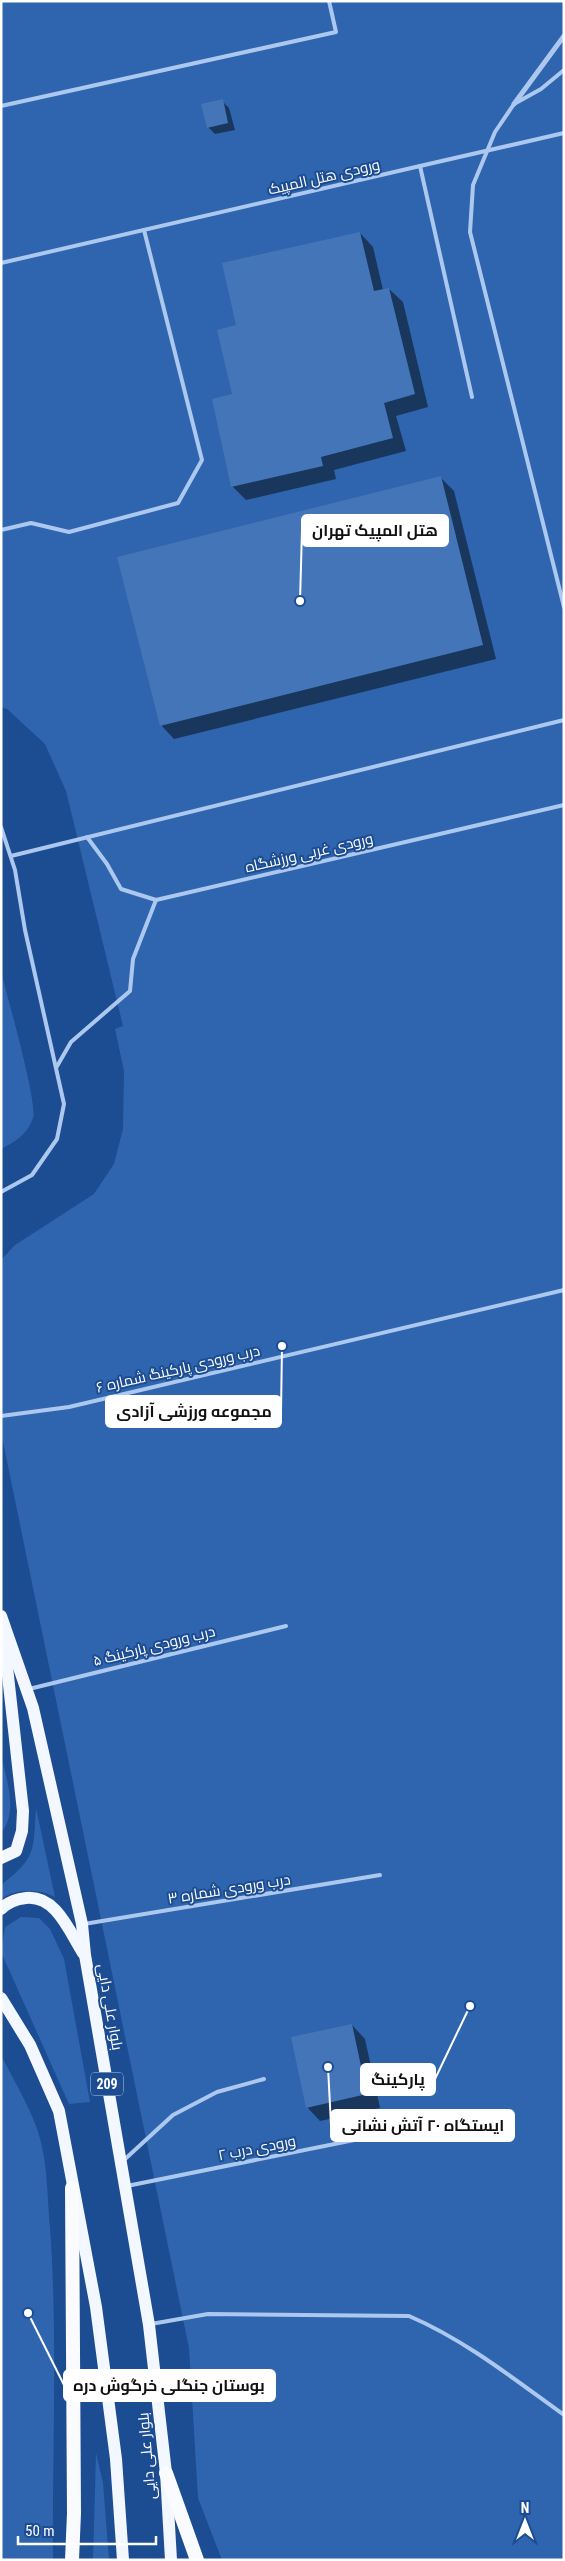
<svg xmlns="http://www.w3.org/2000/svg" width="565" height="2561" viewBox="0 0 565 2561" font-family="'Roboto Condensed',Cairo,sans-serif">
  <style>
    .green { fill: #2f65af }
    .shadow { fill: #0007 }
    .building { fill: #4475b9 }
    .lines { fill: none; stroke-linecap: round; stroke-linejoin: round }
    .service { stroke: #acc8ee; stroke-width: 4 }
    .minor { stroke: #acc8ee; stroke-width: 5 }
    .primary { stroke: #f3f7ff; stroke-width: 12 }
    .trunk { stroke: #f9fbff; stroke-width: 14 }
    .labels { text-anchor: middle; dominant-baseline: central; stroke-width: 4; stroke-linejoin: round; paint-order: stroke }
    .shield { fill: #1c4c91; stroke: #bbc9de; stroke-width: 1 }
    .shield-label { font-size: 14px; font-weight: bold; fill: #fff }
    .street-label { font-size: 15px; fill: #fff; stroke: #1c4c91 }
    .leader { fill: none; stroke: #fff; stroke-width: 2 }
    .callout-dot { fill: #fff; stroke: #1c4c91; stroke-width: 2 }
    .callout { fill: #fff; stroke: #fff; stroke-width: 2 }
    .callout-label { font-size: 16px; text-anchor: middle; font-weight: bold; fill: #111 }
  </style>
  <rect width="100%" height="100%" fill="#1c4c91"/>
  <g class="green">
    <polygon points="1,1 564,1 564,2560 222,2560 198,2498 189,2348 1,1432 1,1260 15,1245 94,1194 114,1164 123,1129 124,1071 115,1029 123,1026 66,791 45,744 7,709 1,707"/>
    <path d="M1 972C7 995 38 1104 33 1118 27 1135 16 1141 1 1149Z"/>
    <path d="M1 1755C6 1778 19 1812 1 1833Z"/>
    <path d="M36 1808 55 1897C39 1889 17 1888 1 1899V1885C37 1857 33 1851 36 1808Z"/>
    <polygon points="21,1917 39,1918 50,1929 64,1959 90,2102 69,2104 1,1952 5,1927"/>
    <path d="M1 2055C13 2079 27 2102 36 2126 48 2158 47 2194 50 2227 58 2338 52 2449 53 2560H1Z"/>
    <polygon points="96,2453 103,2483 109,2560 93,2560"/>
  </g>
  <g class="shadow">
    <polygon points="222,101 229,108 235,130 215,134 208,127"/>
    <polygon points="360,233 373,247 383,290 389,289 403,302 428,407 396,416 406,451 334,470 336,479 246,500 232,486 237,326"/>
    <polygon points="440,477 454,491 496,659 174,739 161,725"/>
    <polygon points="352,2025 365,2039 380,2108 320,2121 307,2107"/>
  </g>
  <g class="building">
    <polygon points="223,99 228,123 207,128 201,104"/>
    <polygon points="360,232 374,291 389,288 415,394 384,403 393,438 321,457 323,466 231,487 212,399 232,394 217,330 236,325 222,263"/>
    <polygon points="441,476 483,645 160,726 117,557"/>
    <polygon points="352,2024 367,2094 306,2108 291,2037"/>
  </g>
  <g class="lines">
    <g class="service">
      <polyline points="564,70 541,89 514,104 495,132 473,185 470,232 564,607"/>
      <polyline points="1,106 336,32 329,1"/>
      <polyline points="420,166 564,133"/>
      <polyline points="1,263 420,166 472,397"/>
      <polyline points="1,530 31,523 69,532 178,503 202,460 144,230"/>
      <polyline points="1,827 15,870 25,930 64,1104 57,1139 32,1175 1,1192"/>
      <polyline points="87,837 107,864 121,889 156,900 564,805"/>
      <polyline points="11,856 564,720"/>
      <polyline points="56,1068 71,1042 130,991 133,959 156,900"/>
      <polyline points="1,1416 69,1407 564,1290"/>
      <polyline points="29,1689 286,1626"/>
      <polyline points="84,1924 380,1875"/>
      <polyline points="124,2160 173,2115 217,2092 264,2079"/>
      <polyline points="127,2186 394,2132"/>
      <path d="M151 2324 208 2314 409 2316C465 2340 514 2379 564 2415"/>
    </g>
    <polyline class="minor" points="514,104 564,36"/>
    <g class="primary">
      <polyline points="1,1616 33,1708 82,1924 85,1955 149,2325 166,2473 171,2560"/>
      <polyline points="1,1858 16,1851 22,1831 23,1811 4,1640"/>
      <path d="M1 1909C8 1902 16 1899 26 1898 56 1895 69 1931 83 1953"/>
      <polyline points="1,1998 30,2045 59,2111 96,2307 116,2459 123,2560"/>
    </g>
    <g class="trunk">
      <polyline points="166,2473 197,2560"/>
      <polyline points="72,2560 74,2513 72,2188"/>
    </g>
  </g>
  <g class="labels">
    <rect class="shield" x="91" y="2072.5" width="32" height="23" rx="4"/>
    <g class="shield-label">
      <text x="107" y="2084">209</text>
    </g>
    <g class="street-label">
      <text transform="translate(324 177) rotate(-13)">ورودی هتل المپیک</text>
      <text transform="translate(309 853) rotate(-13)">ورودی غربی ورزشگاه</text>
      <text transform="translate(178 1369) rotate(-13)">درب ورودی پارکینگ شماره ۶</text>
      <text transform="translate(154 1646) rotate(-14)">درب ورودی پارکینگ ۵</text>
      <text transform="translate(229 1889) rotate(-9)">درب ورودی شماره ۳</text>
      <text transform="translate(110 2007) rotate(80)">بلوار علی دایی</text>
      <text transform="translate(257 2148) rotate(-11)">ورودی درب ۲</text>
      <text transform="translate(147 2456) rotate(-95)">بلوار علی دایی</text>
    </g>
  </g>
  <path class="leader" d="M300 601L302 530M282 1346L281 1412M470 2006L435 2079M328 2067L331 2125M28 2313L64 2385"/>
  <g class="callout-dot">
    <circle cx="300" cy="601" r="5"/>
    <circle cx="282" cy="1346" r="5"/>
    <circle cx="470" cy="2006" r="5"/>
    <circle cx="328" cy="2067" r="5"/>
    <circle cx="28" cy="2313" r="5"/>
  </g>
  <g class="callout">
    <rect x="302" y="515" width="146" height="31" rx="5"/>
    <rect x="106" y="1396" width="175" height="31" rx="5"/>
    <rect x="361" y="2064" width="74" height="31" rx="5"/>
    <rect x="331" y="2110" width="183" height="31" rx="5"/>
    <rect x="64" y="2370" width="211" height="31" rx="5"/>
  </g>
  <g class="callout-label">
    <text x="375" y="536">هتل المپیک تهران</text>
    <text x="194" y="1417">مجموعه ورزشی آزادی</text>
    <text x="398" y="2085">پارکینگ</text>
    <text x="423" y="2131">ایستگاه ۲۰ آتش نشانی</text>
    <text x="169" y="2391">بوستان جنگلی خرگوش دره</text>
  </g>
  <rect width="565" height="2561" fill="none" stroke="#ffffff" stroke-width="5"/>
  <g transform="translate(525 2521)" stroke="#1c4c91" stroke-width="4" paint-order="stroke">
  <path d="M0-4L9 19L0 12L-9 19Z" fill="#ffffff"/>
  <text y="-8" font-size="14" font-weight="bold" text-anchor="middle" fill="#ffffff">N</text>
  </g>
  <path d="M18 2536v8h138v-8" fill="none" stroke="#ffffff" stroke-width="2.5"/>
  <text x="25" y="2536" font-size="15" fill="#ffffff" stroke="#1c4c91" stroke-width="4" paint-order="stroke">50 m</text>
</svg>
